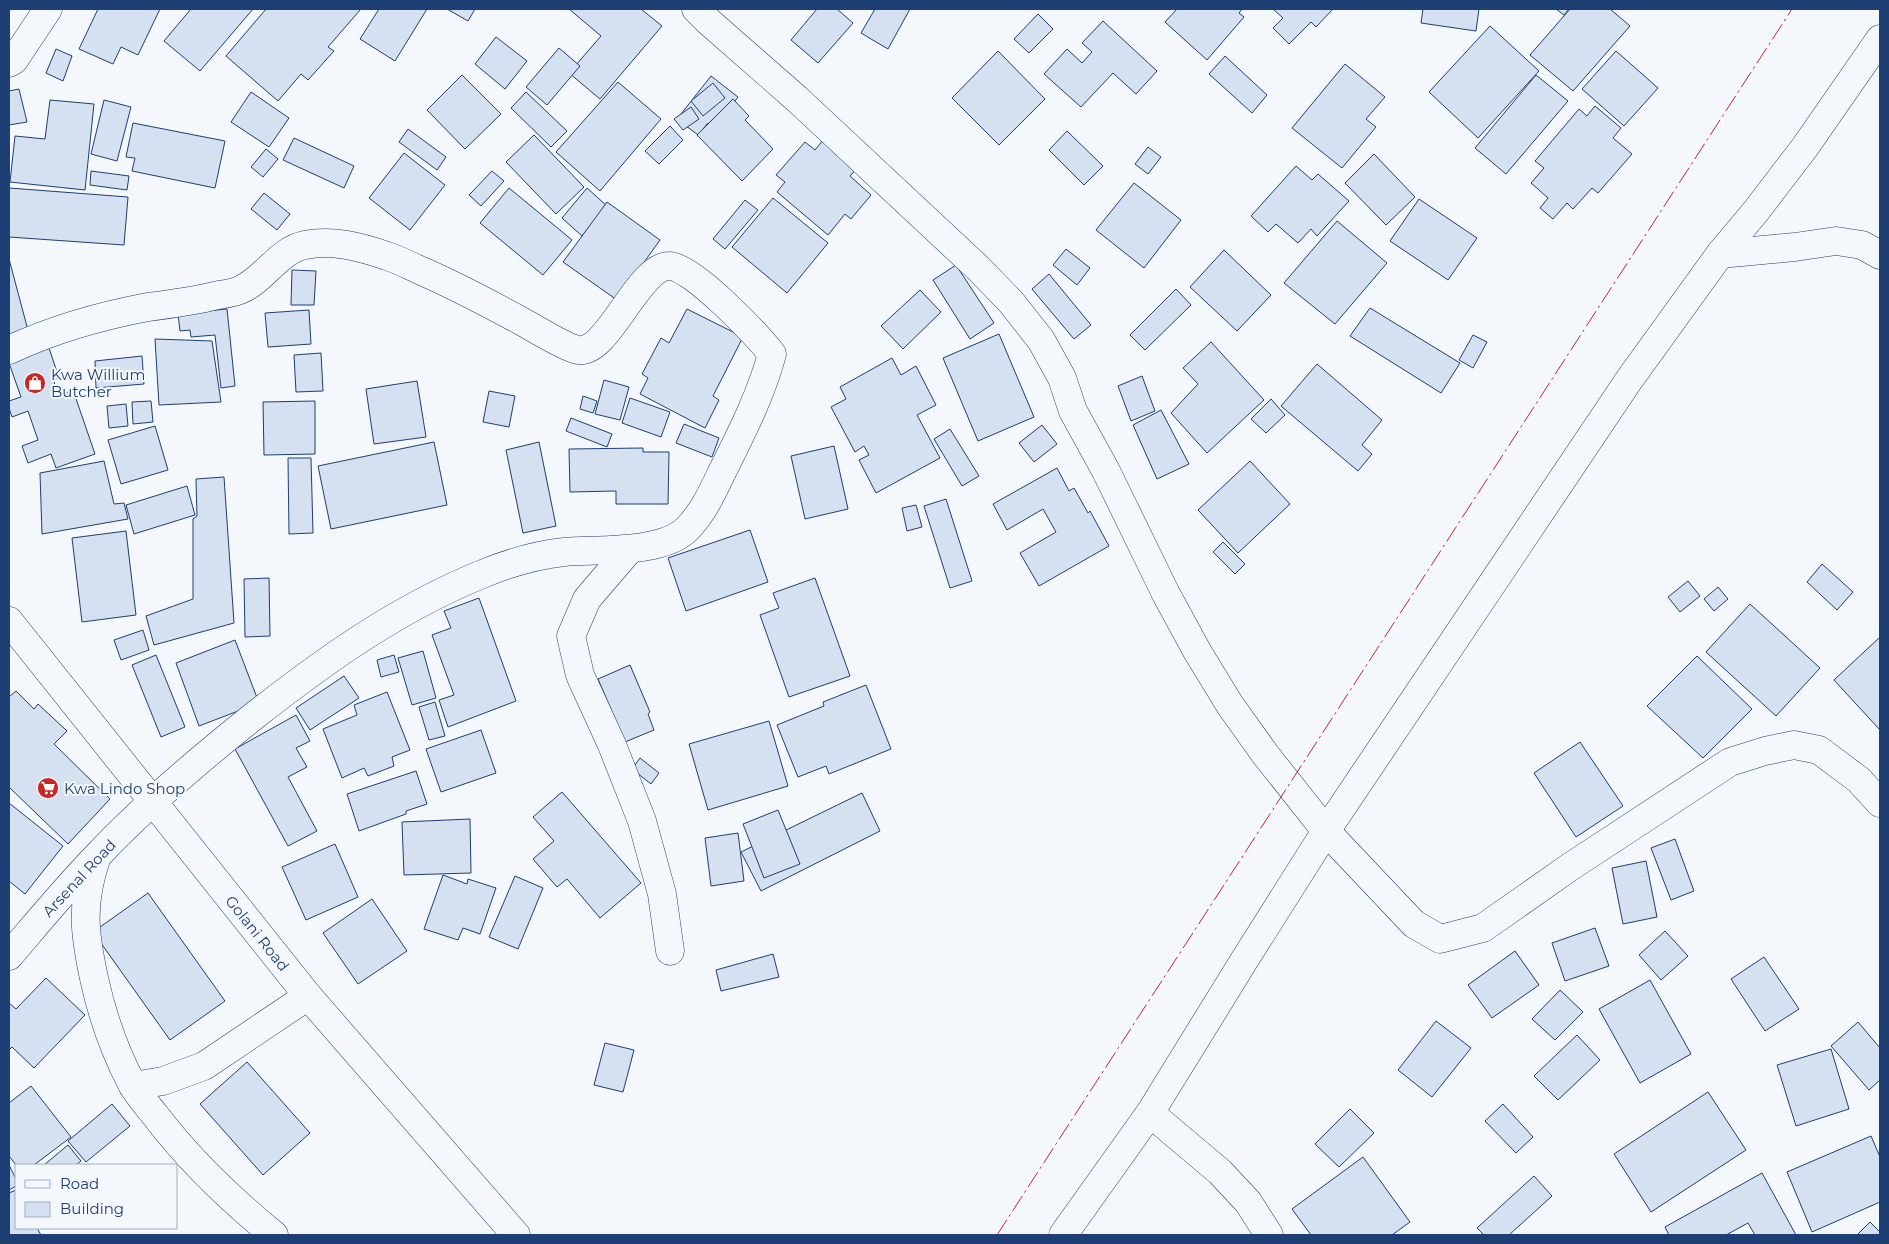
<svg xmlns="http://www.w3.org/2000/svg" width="1889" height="1244" viewBox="0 0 1889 1244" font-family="Montserrat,sans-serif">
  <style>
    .building { fill: #d5e0f0; stroke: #1d3f73 }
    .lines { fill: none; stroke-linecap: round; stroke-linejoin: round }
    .street-casing { stroke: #1d3f73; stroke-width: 29 }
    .street { stroke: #f4f7fb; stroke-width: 28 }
    .power { stroke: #c62828; stroke-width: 1; stroke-dasharray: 18 4 2.5 4; stroke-linecap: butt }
    .labels { text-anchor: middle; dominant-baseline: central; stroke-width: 4; stroke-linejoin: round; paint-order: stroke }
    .poi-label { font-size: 15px; fill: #1d3f73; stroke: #f4f7fb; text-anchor: start }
    .street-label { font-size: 15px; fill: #1d3f73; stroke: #f4f7fb }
  </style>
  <rect width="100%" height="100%" fill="#f4f7fb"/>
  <g class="building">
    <polygon points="98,9 160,9 138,55 121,47 113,64 79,49"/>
    <polygon points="191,9 253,9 200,71 164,41"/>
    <polygon points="266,9 359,9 360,10 328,47 334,51 308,80 301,74 278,101 226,56"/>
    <polygon points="379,9 427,9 395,61 360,39"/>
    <polygon points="447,9 475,9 468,21"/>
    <polygon points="569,9 641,9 662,26 600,99 569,73 601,36"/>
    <polygon points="817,9 837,9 853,23 818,63 791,40"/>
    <polygon points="875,9 910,9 888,49 861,33"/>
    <polygon points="1177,9 1242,9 1239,13 1244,17 1207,60 1165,22"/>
    <polygon points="1273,9 1333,9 1316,27 1311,22 1289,44 1273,28 1283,18"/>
    <polygon points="1423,9 1479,9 1476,31 1421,23"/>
    <polygon points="1556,9 1569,9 1564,15"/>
    <polygon points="1570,9 1610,9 1630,26 1573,91 1530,55"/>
    <polygon points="1038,14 1053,29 1029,53 1014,39"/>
    <polygon points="1103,21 1157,71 1136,94 1113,73 1081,107 1044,74 1067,49 1082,63 1092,52 1082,43"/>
    <polygon points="1490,26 1539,71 1478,138 1429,92"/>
    <polygon points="496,37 527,61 505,89 475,64"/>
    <polygon points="559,48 580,66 547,105 526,87"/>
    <polygon points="56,49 72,56 63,81 46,73"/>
    <polygon points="998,51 1045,99 999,145 952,98"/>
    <polygon points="1616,51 1658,88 1624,126 1582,89"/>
    <polygon points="1225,56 1267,95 1252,113 1209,74"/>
    <polygon points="1345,64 1385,97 1366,119 1376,127 1342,168 1292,128"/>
    <polygon points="462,75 501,114 465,149 427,110"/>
    <polygon points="1536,75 1568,101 1506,174 1475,148"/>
    <polygon points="711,76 738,97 714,128 708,123 698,135 677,119"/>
    <polygon points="618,82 661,119 600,191 556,152"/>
    <polygon points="713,83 725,98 703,116 691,101"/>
    <polygon points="19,89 27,122 9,125 9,91"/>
    <polygon points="251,92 289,118 269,147 231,122"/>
    <polygon points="526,92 567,131 551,147 511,108"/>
    <polygon points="733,99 749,116 745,120 773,149 742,181 697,135"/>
    <polygon points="50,100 94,104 85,190 10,182 15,136 45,139"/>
    <polygon points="104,100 131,107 117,161 91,154"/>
    <polygon points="1595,106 1621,128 1613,138 1632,154 1598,193 1592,188 1573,209 1567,203 1553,219 1540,208 1548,198 1531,183 1544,168 1535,161 1579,109 1587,116"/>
    <polygon points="691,107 699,119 683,130 674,119"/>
    <polygon points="133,123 225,141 215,188 132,171 135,158 126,157"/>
    <polygon points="670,126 683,140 659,164 645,151"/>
    <polygon points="408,129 446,157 437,170 399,142"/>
    <polygon points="1067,131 1103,166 1084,185 1049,150"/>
    <polygon points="534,135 584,187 556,214 506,162"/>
    <polygon points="294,138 354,166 344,188 283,160"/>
    <polygon points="823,140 857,168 850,176 871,195 851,219 845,214 828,235 777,192 785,182 776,175 805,142 815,150"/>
    <polygon points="1148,147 1161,157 1148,174 1135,164"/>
    <polygon points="266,149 278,159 263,177 251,167"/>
    <polygon points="404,153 445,185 410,230 369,198"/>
    <polygon points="1374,154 1415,197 1386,225 1345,183"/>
    <polygon points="1296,166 1312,180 1318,174 1349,201 1317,236 1311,229 1298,243 1276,224 1268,232 1251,216"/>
    <polygon points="91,171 129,176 127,190 90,185"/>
    <polygon points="492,171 504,181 481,206 469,195"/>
    <polygon points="1134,183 1181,220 1144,268 1096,230"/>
    <polygon points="9,188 128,197 124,245 9,237"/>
    <polygon points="509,188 572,240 543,275 480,223"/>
    <polygon points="587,188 607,206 582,236 562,218"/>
    <polygon points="264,193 290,214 277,230 251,209"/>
    <polygon points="773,198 828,243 787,293 732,247"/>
    <polygon points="1419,199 1477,238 1448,280 1390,241"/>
    <polygon points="745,200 758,210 725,249 713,239"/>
    <polygon points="607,202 660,240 617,300 563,262"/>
    <polygon points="1337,221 1387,263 1335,324 1284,283"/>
    <polygon points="1066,249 1090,268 1077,285 1053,265"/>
    <polygon points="1224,250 1271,295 1237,331 1190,287"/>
    <polygon points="9,259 29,334 9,340"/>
    <polygon points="956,265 994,323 970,339 933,280"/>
    <polygon points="292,270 316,271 314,305 291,305"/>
    <polygon points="1049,274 1091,325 1074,339 1032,289"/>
    <polygon points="1176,289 1191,305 1145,350 1130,335"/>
    <polygon points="920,290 941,312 903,349 881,326"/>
    <polygon points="1370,308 1460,363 1441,393 1350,336"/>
    <polygon points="227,309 235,386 221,388 215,335 191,337 190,330 180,331 178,314"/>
    <polygon points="687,309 743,337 713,396 719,400 705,428 640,394 648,378 642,374 661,338 669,343"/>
    <polygon points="309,310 311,344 268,347 265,313"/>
    <polygon points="999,334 1034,417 978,441 943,358"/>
    <polygon points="1473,335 1487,342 1473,368 1459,360"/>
    <polygon points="155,339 212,341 221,402 159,405"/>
    <polygon points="1211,342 1264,400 1207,453 1171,413 1198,384 1183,368"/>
    <polygon points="49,348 59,378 53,379 59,396 73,390 95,454 56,468 51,454 28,463 22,446 38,440 28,411 12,417 9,408 9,401 21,397 9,363"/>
    <polygon points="321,353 323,391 296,392 294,355"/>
    <polygon points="142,356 144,384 96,388 95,361"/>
    <polygon points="892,358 901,375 916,366 936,405 917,415 940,458 876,493 859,460 869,455 864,446 855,452 831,407 846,399 840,387"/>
    <polygon points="1317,364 1382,420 1362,445 1372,454 1358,471 1281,406"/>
    <polygon points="1142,376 1155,411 1131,421 1118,386"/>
    <polygon points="604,380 629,387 620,420 595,414"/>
    <polygon points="417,381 426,437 374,444 366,389"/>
    <polygon points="489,391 515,396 509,427 483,422"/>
    <polygon points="583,396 597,401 593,413 580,409"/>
    <polygon points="630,398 670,412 661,437 622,423"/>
    <polygon points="1271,399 1285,415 1266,433 1251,419"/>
    <polygon points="151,401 153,422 133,424 132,402"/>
    <polygon points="315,401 315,454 264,455 263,402"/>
    <polygon points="126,404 128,426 109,428 107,406"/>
    <polygon points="1161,410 1189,464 1157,479 1133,425"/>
    <polygon points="571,418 612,434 607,447 566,431"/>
    <polygon points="684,424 719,438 712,457 676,443"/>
    <polygon points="1042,425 1057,444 1034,462 1019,443"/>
    <polygon points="155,426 168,470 121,484 108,440"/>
    <polygon points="950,429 979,476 962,486 934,439"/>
    <polygon points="434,442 447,505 331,529 318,466"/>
    <polygon points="539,442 556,526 523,533 506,450"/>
    <polygon points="834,446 848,509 805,519 791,456"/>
    <polygon points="643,448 643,452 669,452 668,504 616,504 616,491 570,492 569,449"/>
    <polygon points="288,458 311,458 313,533 289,534"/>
    <polygon points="104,461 114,504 124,503 128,519 42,534 40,473"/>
    <polygon points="1250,461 1290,504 1238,553 1198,510"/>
    <polygon points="1057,468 1069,491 1074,488 1088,513 1090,511 1109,546 1039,586 1020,553 1056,532 1043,509 1007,530 993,504"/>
    <polygon points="224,477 234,623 154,645 146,616 193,599 193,519 197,516 196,479"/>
    <polygon points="187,486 195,515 134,534 126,505"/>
    <polygon points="946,499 972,581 950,588 924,506"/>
    <polygon points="916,505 922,527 907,531 902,508"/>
    <polygon points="750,530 768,582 686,611 668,558"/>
    <polygon points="126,531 136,615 82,622 72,538"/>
    <polygon points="1223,542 1245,564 1235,574 1213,552"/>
    <polygon points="1822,564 1853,592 1837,610 1807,582"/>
    <polygon points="269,578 270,636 245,637 244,579"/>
    <polygon points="815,578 850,676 789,697 760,615 779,608 773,593"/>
    <polygon points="1688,581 1700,596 1680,612 1668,597"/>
    <polygon points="1718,587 1728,599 1714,611 1704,599"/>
    <polygon points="479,598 516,701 448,727 439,700 454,695 432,635 451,628 444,611"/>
    <polygon points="1750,604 1820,668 1776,716 1706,652"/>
    <polygon points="143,630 149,650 121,660 114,640"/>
    <polygon points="1880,637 1880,730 1834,680"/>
    <polygon points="235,640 259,703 199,726 176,663"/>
    <polygon points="423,651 436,698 412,705 398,658"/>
    <polygon points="156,655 185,727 161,737 132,665"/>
    <polygon points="394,655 399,672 381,677 377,660"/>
    <polygon points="1697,656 1752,709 1703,758 1647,706"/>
    <polygon points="630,665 650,712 648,714 654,730 625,742 598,679"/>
    <polygon points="344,676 359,698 310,730 296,708"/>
    <polygon points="866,685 891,749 829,774 826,766 798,777 777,725 824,706 823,702"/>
    <polygon points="16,691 34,709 38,704 67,731 54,744 110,799 68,844 9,787 9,697"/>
    <polygon points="387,692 410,750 392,757 394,766 368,776 364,768 342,778 323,729 357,715 354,705"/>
    <polygon points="435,702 445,736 429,740 419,707"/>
    <polygon points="296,715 310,741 296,748 307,767 288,777 317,831 288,846 235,749"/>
    <polygon points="769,721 788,786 708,810 689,744"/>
    <polygon points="481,730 496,773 441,792 426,749"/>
    <polygon points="1580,742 1623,806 1576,837 1534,773"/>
    <polygon points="640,758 659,773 651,784 632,769"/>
    <polygon points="416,771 427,804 406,811 406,814 359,831 347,794"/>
    <polygon points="562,792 641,883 600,918 567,879 557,887 533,859 554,841 533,817"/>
    <polygon points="862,793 880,831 761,891 741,852"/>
    <polygon points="9,803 63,846 25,894 9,881"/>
    <polygon points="778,810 800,864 764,878 743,824"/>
    <polygon points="470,819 471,873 404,875 402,822"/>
    <polygon points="738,833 744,881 711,886 705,838"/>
    <polygon points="1675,839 1694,891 1671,900 1651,848"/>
    <polygon points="335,844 358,897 306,920 282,867"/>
    <polygon points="1646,861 1657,917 1623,924 1612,868"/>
    <polygon points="443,875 467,884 468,879 496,888 480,934 463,928 458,940 424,929"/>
    <polygon points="515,876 543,888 518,949 489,937"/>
    <polygon points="148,893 225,1001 170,1040 93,932"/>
    <polygon points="372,899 407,951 358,984 323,933"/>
    <polygon points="1595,928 1609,966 1565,981 1552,943"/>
    <polygon points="1665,931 1688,956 1661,980 1639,955"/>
    <polygon points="1515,951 1539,985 1492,1018 1468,985"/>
    <polygon points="773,954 779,977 721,991 716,970"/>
    <polygon points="1764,957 1799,1009 1765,1031 1731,979"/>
    <polygon points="46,978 85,1015 34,1068 12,1047 9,1050 9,1003 16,1009"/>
    <polygon points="1650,980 1691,1054 1640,1083 1599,1009"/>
    <polygon points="1560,990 1583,1012 1555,1040 1532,1019"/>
    <polygon points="1436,1021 1471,1048 1432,1097 1398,1070"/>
    <polygon points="1858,1022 1880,1048 1880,1080 1869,1090 1831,1046"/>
    <polygon points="1577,1035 1600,1060 1558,1100 1534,1076"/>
    <polygon points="605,1043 634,1050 623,1092 594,1085"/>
    <polygon points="1831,1049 1849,1109 1796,1126 1777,1065"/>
    <polygon points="247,1062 310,1133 263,1175 200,1104"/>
    <polygon points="31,1086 71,1137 34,1165 16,1165 9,1156 9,1103"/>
    <polygon points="1708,1092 1746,1150 1651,1212 1614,1154"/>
    <polygon points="112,1104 130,1126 86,1162 68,1141"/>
    <polygon points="1503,1104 1533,1137 1516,1153 1485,1121"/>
    <polygon points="1350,1109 1374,1133 1339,1167 1315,1144"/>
    <polygon points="1871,1136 1880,1157 1880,1202 1812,1232 1787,1172"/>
    <polygon points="68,1145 81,1161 76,1165 44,1165"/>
    <polygon points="1363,1157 1410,1222 1392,1235 1311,1235 1292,1209"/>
    <polygon points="9,1165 16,1179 16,1186 9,1190"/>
    <polygon points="1762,1173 1796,1235 1755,1235 1748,1223 1726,1235 1669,1235 1665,1227"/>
    <polygon points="1534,1176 1552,1196 1509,1235 1484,1235 1477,1228"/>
    <polygon points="16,1190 16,1228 37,1228 41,1235 9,1235 9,1193"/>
    <polygon points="1870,1222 1880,1232 1880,1235 1857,1235"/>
  </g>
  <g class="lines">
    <g class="street-casing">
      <g id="street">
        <polyline points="696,9 708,21 797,99 978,268 1011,302 1041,340 1062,378 1073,411 1106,471 1166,594 1197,651 1230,705 1265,754 1326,831 1414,924 1440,939 1483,928 1570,867 1730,762 1765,751 1794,745 1819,750 1859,780 1880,803"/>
        <polyline points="9,63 14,60 48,9"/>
        <polyline points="1720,254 1795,247 1836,241 1862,245 1880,255"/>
        <path d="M9 350C54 329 100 316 148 307 172 304 195 301 218 295 225 294 233 293 240 290 264 280 279 250 305 245 332 239 361 247 387 256 400 260 412 267 424 272 458 287 490 304 523 322 534 328 566 348 578 350 608 355 638 266 669 266 691 265 757 335 772 354 761 395 741 434 722 472 713 491 703 513 687 529 662 554 598 549 564 552 536 555 506 564 480 575 397 609 324 661 254 716 200 759 145 805 97 856 66 888 38 922 9 956"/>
        <polyline points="629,550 587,599 571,636 580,675 612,745 642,821 662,894 670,951"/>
        <path id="s1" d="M9 621 308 996 516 1235"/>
        <path d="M96 859C81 904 84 932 94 978 102 1015 114 1050 132 1084 138 1095 147 1105 155 1115 189 1160 230 1199 274 1235"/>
        <polyline points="133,1086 163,1081 204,1066 308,996"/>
        <polyline points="1150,1113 1220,1172 1248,1202 1269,1235"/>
        <polyline points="1063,1235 1150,1113 1245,959 1326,831 1629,380 1720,254 1756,211 1805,147 1880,39"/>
      </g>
    </g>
    <use href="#street" class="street"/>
    <polyline class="power" points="997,1235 1792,9"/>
  </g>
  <defs>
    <g id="shop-disc" transform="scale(1.125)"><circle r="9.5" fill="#c62828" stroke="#f4f7fb"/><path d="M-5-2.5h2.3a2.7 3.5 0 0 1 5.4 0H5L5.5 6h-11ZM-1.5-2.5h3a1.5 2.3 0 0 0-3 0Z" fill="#fff"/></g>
    <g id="supermarket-disc" transform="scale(1.125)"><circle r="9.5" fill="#c62828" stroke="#f4f7fb"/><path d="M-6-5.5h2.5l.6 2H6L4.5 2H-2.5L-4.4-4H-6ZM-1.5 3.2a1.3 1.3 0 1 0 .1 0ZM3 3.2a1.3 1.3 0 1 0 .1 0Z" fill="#fff"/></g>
  </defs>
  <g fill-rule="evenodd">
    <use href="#shop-disc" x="35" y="383"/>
    <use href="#supermarket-disc" x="48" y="788"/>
  </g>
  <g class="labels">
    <g class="poi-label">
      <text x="51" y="374">Kwa Willium<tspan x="51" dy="17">Butcher</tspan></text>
      <text x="64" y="788">Kwa Lindo Shop</text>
    </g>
    <g class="street-label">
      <text transform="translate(79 878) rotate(-47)">Arsenal Road</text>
      <text stroke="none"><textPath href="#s1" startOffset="399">Golani Road</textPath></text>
    </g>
  </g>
  <rect width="1889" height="1244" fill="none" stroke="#1d3f73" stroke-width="20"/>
  <rect x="15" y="1164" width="162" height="65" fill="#f4f7fb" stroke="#9eadc5"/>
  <rect x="25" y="1180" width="25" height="8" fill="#f4f7fb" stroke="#9eadc5"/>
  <text x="60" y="1189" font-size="15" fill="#1d3f73">Road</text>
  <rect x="25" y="1202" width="25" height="15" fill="#d5e0f0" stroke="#9eadc5"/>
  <text x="60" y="1214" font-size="15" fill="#1d3f73">Building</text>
</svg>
